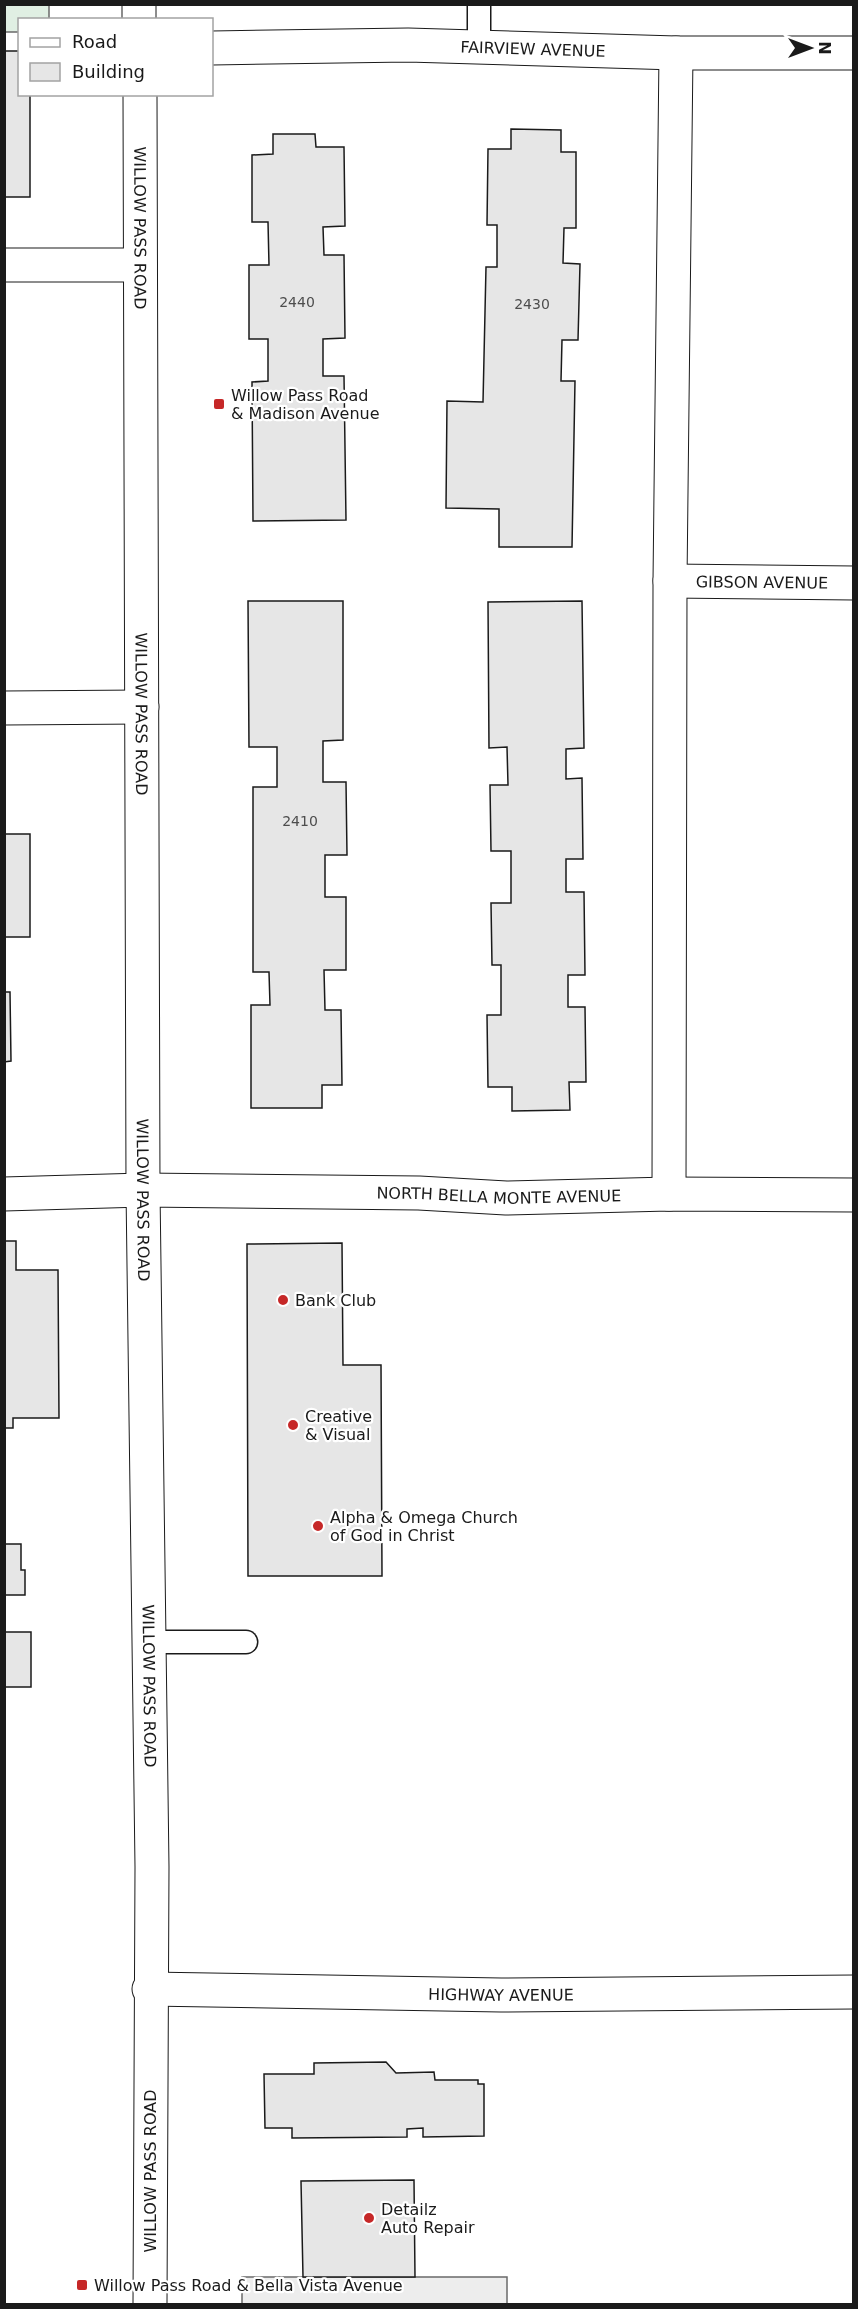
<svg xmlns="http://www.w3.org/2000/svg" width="858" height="2309" viewBox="0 0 858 2309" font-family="'DejaVu Sans',sans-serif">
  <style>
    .green { fill: #e0efe3; stroke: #6a6a6a; stroke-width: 1.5 }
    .parking { fill: #ededed; stroke: #6a6a6a; stroke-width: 1.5 }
    .building { fill: #e6e6e6; stroke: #1a1a1a; stroke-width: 1.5 }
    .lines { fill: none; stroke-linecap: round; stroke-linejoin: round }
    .service-casing { stroke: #1a1a1a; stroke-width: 25 }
    .minor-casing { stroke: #1a1a1a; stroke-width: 35 }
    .secondary-casing { stroke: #1a1a1a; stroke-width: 35 }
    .service { stroke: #fff; stroke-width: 22 }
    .minor { stroke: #fff; stroke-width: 33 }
    .secondary { stroke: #fff; stroke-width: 33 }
    .poi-dot { fill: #c62828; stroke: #fff; stroke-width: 2 }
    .labels { text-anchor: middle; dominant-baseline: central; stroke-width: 4.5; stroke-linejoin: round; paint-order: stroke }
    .number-label { font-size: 14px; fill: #4d4d4d }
    .street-label { font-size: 16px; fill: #1a1a1a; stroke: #fff }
    .poi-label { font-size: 16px; fill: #1a1a1a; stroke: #fff; text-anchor: start }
  </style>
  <rect width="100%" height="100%" fill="#fff"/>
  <polygon class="green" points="4,5 49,5 49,19 20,20 19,32 5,32"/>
  <rect class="parking" x="242" y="2277" width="265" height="27"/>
  <g class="building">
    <polygon points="4,51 20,51 20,94 30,94 30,197 4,197"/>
    <polygon points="511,129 561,130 561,152 576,152 576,228 564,228 563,263 580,264 578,340 562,340 561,381 575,381 572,547 499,547 499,509 446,508 447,401 483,402 486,267 497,267 497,225 487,225 488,149 511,149"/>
    <polygon points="273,134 315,134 316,147 344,147 345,226 323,227 324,255 344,255 345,338 323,339 323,376 344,376 346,520 253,521 252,382 268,381 268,339 249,339 249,265 269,265 268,222 252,222 252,155 273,154"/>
    <polygon points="248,601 343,601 343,740 323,741 323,782 346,782 347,855 325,855 325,897 346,897 346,970 324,970 325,1010 341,1010 342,1085 322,1085 322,1108 251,1108 251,1005 270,1005 269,972 253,972 253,787 277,787 277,747 249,747"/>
    <polygon points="582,601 584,748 566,749 566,779 582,778 583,859 566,859 566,892 584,892 585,975 568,975 568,1007 585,1007 586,1082 569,1082 570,1110 512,1111 512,1087 488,1087 487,1015 501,1015 501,965 492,965 491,903 511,903 511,851 491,851 490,785 508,785 507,747 489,748 488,602"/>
    <rect x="4" y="834" width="26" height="103"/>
    <polygon points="4,992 10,992 11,1061 4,1062"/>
    <polygon points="4,1241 16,1241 16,1270 58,1270 59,1418 13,1418 13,1428 4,1428"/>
    <polygon points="342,1243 343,1365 381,1365 382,1576 248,1576 247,1244"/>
    <polygon points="4,1544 21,1544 21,1570 25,1570 25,1595 4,1595"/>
    <rect x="4" y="1632" width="27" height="55"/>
    <polygon points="386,2062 396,2073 434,2072 435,2080 478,2080 478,2084 484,2084 484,2136 423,2137 423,2128 407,2129 407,2137 292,2138 292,2128 265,2128 264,2074 314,2074 314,2063"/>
    <polygon points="414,2180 415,2277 303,2277 301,2181"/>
  </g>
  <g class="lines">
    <g class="service-casing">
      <g id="service">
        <polyline points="479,4 479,46"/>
        <polyline points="149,1642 246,1642"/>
      </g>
    </g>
    <g class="minor-casing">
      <g id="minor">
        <path id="s1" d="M212 48 408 45 676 53H854"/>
        <polyline points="4,265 140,265"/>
        <path id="s2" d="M670 581 854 583"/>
        <polyline points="4,708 142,707"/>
        <path id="s3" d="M4 1194 143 1190 419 1193 506 1198 669 1194 854 1195"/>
        <polyline points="669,1194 670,581 676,53"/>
        <path id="s4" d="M149 1989 501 1995 854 1992"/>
      </g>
    </g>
    <g class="secondary-casing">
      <g id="secondary">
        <polyline points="139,4 139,20"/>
        <path id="s5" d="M140 94 143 1190 152 1867 150 2304"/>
      </g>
    </g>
    <use href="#service" class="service"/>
    <use href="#minor" class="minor"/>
    <use href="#secondary" class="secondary"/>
  </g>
  <g class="poi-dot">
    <rect x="213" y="398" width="12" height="12" rx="3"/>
    <circle cx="283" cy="1300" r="6"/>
    <circle cx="293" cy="1425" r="6"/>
    <circle cx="318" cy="1526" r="6"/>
    <circle cx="369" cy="2218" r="6"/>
    <rect x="76" y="2279" width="12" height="12" rx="3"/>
  </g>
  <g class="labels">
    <g class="number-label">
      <text x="297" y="302">2440</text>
      <text x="532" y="304">2430</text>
      <text x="300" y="821">2410</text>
    </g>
    <g class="street-label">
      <text stroke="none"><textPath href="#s1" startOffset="321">FAIRVIEW AVENUE</textPath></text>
      <text stroke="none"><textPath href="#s5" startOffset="134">WILLOW PASS ROAD</textPath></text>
      <text stroke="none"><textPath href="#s2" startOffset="92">GIBSON AVENUE</textPath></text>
      <text stroke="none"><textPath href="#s5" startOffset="620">WILLOW PASS ROAD</textPath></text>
      <text stroke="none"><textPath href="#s3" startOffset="495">NORTH BELLA MONTE AVENUE</textPath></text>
      <text stroke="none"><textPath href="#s5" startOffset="1106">WILLOW PASS ROAD</textPath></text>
      <text stroke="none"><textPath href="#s5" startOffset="1592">WILLOW PASS ROAD</textPath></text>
      <text stroke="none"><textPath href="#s4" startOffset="352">HIGHWAY AVENUE</textPath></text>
      <text transform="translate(150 2171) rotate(-90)">WILLOW PASS ROAD</text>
    </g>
    <g class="poi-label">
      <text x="231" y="395">Willow Pass Road<tspan x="231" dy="18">&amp; Madison Avenue</tspan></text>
      <text x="295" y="1300">Bank Club</text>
      <text x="305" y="1416">Creative<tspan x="305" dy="18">&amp; Visual</tspan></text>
      <text x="330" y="1517">Alpha &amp; Omega Church<tspan x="330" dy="18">of God in Christ</tspan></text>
      <text x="381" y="2209">Detailz<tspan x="381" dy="18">Auto Repair</tspan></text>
      <text x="94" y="2285">Willow Pass Road &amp; Bella Vista Avenue</text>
    </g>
  </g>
  <rect width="858" height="2309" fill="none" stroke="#1a1a1a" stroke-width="12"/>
  <rect x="18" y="18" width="195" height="78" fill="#ffffff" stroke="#a3a3a3" stroke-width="1.5"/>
  <rect x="30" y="38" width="30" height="9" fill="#ffffff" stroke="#a3a3a3" stroke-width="1.5"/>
  <text x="72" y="48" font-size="18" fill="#1a1a1a">Road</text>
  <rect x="30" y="63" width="30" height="18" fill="#e6e6e6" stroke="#a3a3a3" stroke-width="1.5"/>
  <text x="72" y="78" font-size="18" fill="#1a1a1a">Building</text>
  <g transform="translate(810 48) rotate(90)" stroke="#ffffff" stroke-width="4.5" paint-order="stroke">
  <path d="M0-4.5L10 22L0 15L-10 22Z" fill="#1a1a1a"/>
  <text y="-9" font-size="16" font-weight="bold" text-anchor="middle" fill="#1a1a1a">N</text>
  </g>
</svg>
